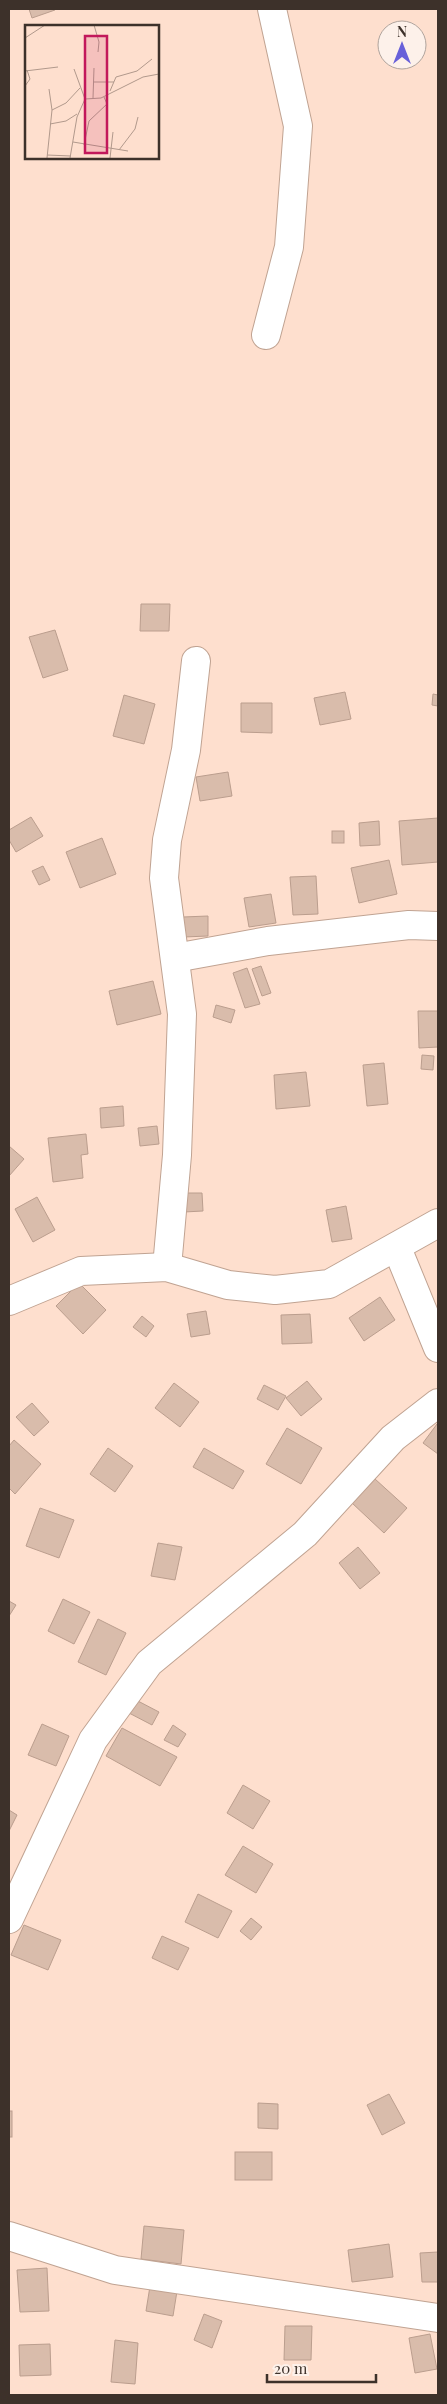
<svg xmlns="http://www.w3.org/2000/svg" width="447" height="2404" viewBox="0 0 447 2404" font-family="'Playfair Display',serif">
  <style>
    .building { fill: #d9bcab; stroke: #bb9e8e }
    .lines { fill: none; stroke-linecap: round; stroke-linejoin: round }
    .minor-casing { stroke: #c0a392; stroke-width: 30 }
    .minor { stroke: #fff; stroke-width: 28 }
    .inset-road { fill: none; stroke: #b1998c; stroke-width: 1 }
    .view { fill: #c2185b; fill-opacity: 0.15; stroke: #c2185b; stroke-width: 2.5 }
    .inset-edge { fill: none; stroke: #3d312a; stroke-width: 2.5 }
  </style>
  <rect width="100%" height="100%" fill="#fedfce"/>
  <g class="building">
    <polygon points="29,9 54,9 55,10 32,18"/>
    <polygon points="141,604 170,604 169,631 140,631"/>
    <polygon points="55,630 68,670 43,678 29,637"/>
    <polygon points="345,692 351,719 320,725 314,698"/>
    <polygon points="433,694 438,695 438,706 432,705"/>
    <polygon points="124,695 155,704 144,744 113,736"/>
    <polygon points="241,703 272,703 272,733 241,732"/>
    <polygon points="228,772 232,796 200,801 196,777"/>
    <polygon points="31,817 43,836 16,852 9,840 9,830"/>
    <polygon points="438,818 438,862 402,865 399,821"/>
    <polygon points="379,821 380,845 360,846 359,823"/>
    <rect x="332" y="831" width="12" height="12"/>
    <polygon points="102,838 116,874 80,888 66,852"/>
    <polygon points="389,860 397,894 359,903 351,868"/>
    <polygon points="43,866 50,880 39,885 32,871"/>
    <polygon points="316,876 318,914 293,915 290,877"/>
    <polygon points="271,894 276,923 249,927 244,898"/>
    <polygon points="208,916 208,936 184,937 183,917"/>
    <polygon points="261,966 271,993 262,996 252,969"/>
    <polygon points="247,968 260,1004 245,1008 233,973"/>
    <polygon points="153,981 161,1014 117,1025 109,991"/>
    <polygon points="216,1005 235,1010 231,1023 213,1017"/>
    <polygon points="418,1011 438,1011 438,1047 419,1048"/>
    <polygon points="422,1055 434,1056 433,1070 421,1069"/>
    <polygon points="384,1063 388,1104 367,1106 363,1065"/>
    <polygon points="306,1072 310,1106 276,1109 274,1075"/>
    <polygon points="123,1106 124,1126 101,1128 100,1108"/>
    <polygon points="157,1126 159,1144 140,1146 138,1128"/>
    <polygon points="86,1134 88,1154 81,1155 83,1178 53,1182 48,1138"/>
    <polygon points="9,1146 24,1159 9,1176"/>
    <polygon points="183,1193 202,1193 203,1211 184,1212"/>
    <polygon points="37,1197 55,1230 33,1242 15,1209"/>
    <polygon points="346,1206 352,1239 332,1242 326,1210"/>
    <polygon points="79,1283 106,1310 83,1334 56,1306"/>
    <polygon points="380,1297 395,1320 364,1341 349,1318"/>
    <polygon points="206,1311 210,1334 191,1337 187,1314"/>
    <polygon points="310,1314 312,1343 282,1344 281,1315"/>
    <polygon points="142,1316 154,1326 146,1337 133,1327"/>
    <polygon points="307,1381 322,1399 301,1416 286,1398"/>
    <polygon points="174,1383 199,1402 180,1427 155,1408"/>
    <polygon points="264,1385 286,1396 278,1410 257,1399"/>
    <polygon points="32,1403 49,1422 34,1436 16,1417"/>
    <polygon points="437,1424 438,1425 438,1454 423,1443"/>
    <polygon points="287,1428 322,1448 301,1484 266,1464"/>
    <polygon points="14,1440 41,1464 15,1494 9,1488 9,1446"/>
    <polygon points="108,1448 133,1466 115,1492 90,1474"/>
    <polygon points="204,1448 244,1471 233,1489 193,1467"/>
    <polygon points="375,1479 407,1508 384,1533 352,1503"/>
    <polygon points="40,1508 74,1520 59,1558 26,1546"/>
    <polygon points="158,1543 182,1547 175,1580 151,1576"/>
    <polygon points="358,1547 380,1573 360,1589 339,1563"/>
    <polygon points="63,1599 90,1612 74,1644 48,1631"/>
    <polygon points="9,1601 16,1605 9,1616"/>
    <polygon points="98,1619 126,1633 106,1675 78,1662"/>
    <polygon points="136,1700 159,1712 152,1725 129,1713"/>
    <polygon points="42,1724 69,1736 56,1766 28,1755"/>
    <polygon points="173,1725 186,1734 178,1747 164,1740"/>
    <polygon points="122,1728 177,1757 160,1786 106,1756"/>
    <polygon points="243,1785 270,1801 253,1829 227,1813"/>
    <polygon points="9,1810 17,1815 9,1831"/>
    <polygon points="243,1846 273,1864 256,1893 225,1875"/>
    <polygon points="198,1894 232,1911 218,1938 185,1922"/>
    <polygon points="251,1918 262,1927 251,1940 240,1931"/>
    <polygon points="24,1925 61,1940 48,1970 11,1955"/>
    <polygon points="162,1936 189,1948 178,1970 152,1958"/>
    <polygon points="389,2094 405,2123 382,2135 367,2105"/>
    <polygon points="258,2103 278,2104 278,2129 258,2128"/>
    <rect x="9" y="2111" width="3" height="26"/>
    <rect x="235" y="2152" width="37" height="28"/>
    <polygon points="144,2226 184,2230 181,2264 141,2259"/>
    <polygon points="389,2244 393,2277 352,2282 348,2250"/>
    <polygon points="438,2252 438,2282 422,2282 420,2253"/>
    <polygon points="47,2268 49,2311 20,2312 17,2270"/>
    <polygon points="151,2280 178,2285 173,2316 146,2311"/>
    <polygon points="204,2314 222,2321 212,2348 194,2340"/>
    <polygon points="285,2326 312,2326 311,2360 284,2360"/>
    <polygon points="430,2334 437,2369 415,2373 409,2338"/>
    <polygon points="115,2340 138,2343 135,2384 111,2382"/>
    <polygon points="50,2344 51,2375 20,2376 19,2345"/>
  </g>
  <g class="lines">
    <g class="minor-casing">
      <g id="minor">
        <polyline points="266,335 289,247 298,126 272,9"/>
        <polyline points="175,958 268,941 409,925 438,926"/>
        <polyline points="397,1248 438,1348"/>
        <polyline points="167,1267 177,1155 182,1014 164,878 167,840 186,750 196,661"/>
        <polyline points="9,1301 81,1271 167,1267 228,1285 275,1290 329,1284 438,1223"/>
        <polyline points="9,1919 93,1740 149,1663 305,1534 393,1438 438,1403"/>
        <polyline points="9,2236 115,2270 438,2318"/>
      </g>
    </g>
    <use href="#minor" class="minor"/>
  </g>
  <g transform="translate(25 25)">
    <rect width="134" height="134" fill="#fedfce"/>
    <path class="inset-road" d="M69 0 74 17 73 27M0 13 20 0M49 44 60 74M0 46 33 42M68 57H89M0 61 5 54 2 45M85 66 91 52 112 46 127 34M68 73 69 43M60 74 76 73 118 52 134 49M27 85 41 78 55 63M25 99 41 96 52 89M48 117 103 126M59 120 64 96 82 79 79 72M94 125 110 104 113 92M22 130 46 131M22 133 27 85 24 64M45 133 52 92 60 74M85 133 88 107"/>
    <path class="view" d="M60 11H82V128H60Z"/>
    <rect width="134" height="134" class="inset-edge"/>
  </g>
  <rect width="447" height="2404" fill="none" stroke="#3d312a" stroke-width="20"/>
  <g transform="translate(402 45)"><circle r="24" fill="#fdf1ea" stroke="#b0a49d"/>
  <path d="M0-4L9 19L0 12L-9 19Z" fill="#6860d9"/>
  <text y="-8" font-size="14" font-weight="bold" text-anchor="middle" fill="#3d312a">N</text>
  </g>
  <path d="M267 2374v8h109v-8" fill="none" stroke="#3d312a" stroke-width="2.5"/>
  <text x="274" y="2374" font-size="15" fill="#3d312a" stroke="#fdf1ea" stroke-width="4" paint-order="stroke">20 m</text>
</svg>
